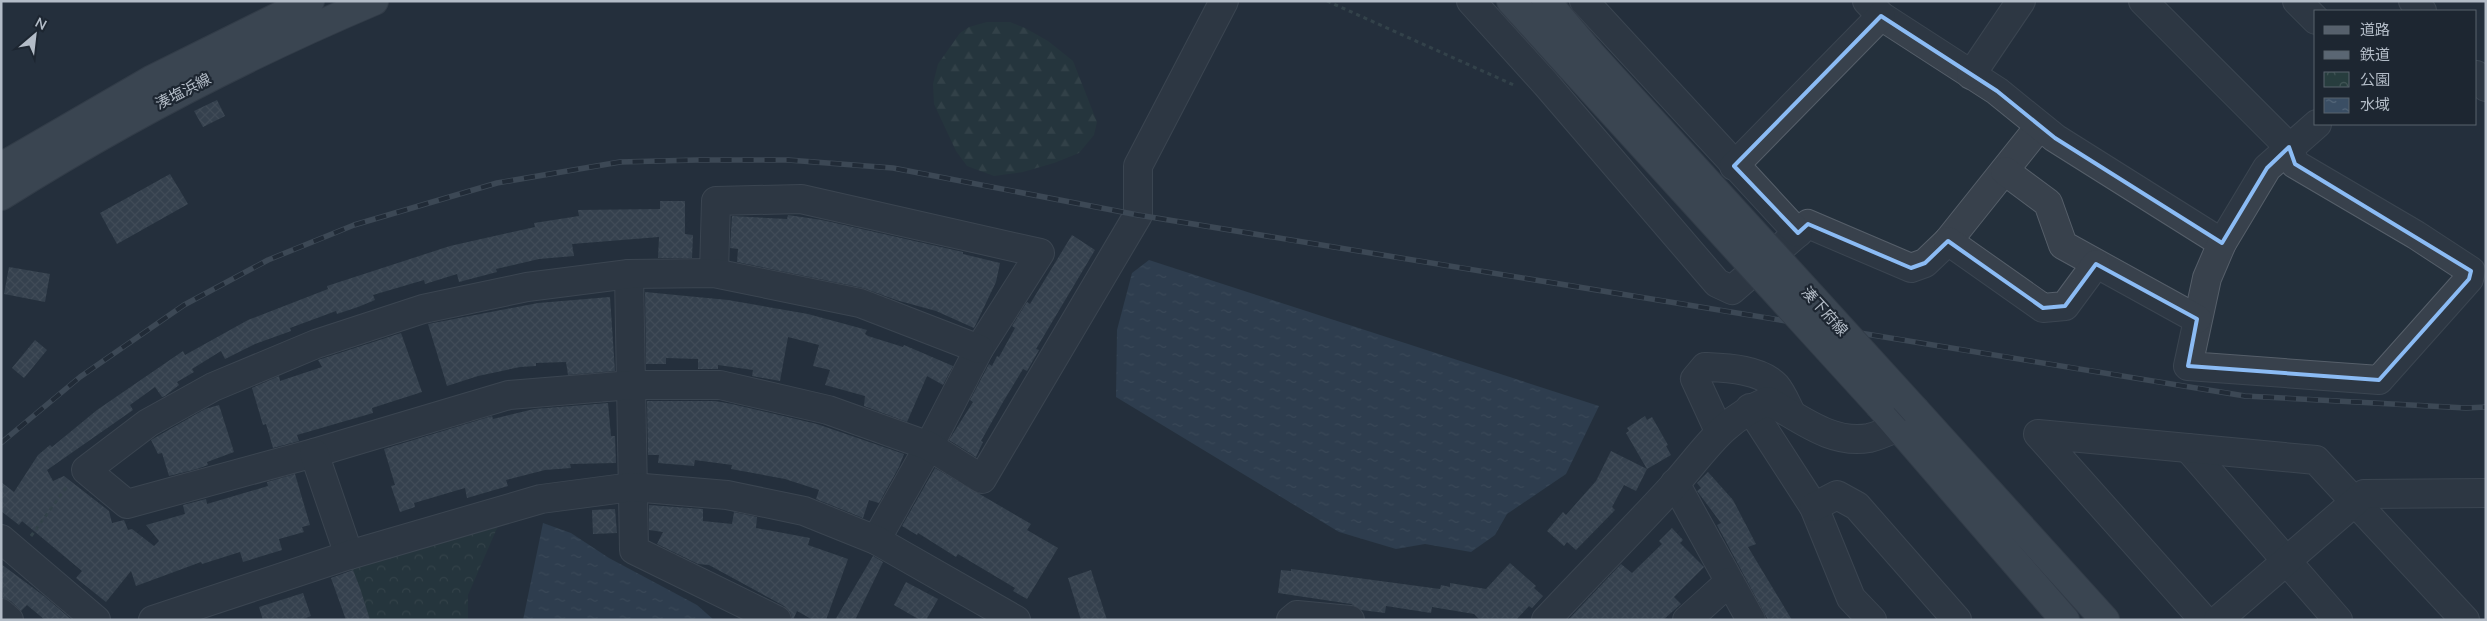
<svg xmlns="http://www.w3.org/2000/svg" width="2487" height="621" viewBox="0 0 2487 621" font-family="Mulish,'Noto Sans JP',sans-serif">
  <style>
    .forest { fill: url(#forest-firs) }
    .park { fill: url(#park-crowns) }
    .water { fill: url(#water-ripples) }
    .building { fill: url(#building-cross-hatch) }
    .lines { fill: none; stroke-linecap: round; stroke-linejoin: round }
    .minor-casing { stroke: #565f6a; stroke-width: 30 }
    .major-casing { stroke: #444d58; stroke-width: 30 }
    .path { stroke: #465a5c; stroke-width: 3; stroke-dasharray: 4 4; stroke-linecap: butt }
    .minor { stroke: #38414c; stroke-width: 28 }
    .major { stroke: #56606c; stroke-width: 28 }
    .rail-casing { stroke: #5a6673; stroke-width: 5.5 }
    .rail { stroke: #1d2631; stroke-width: 4; stroke-dasharray: 11; stroke-linecap: butt }
    .major-bridge-casing { stroke: #444d58; stroke-width: 30; stroke-linecap: butt }
    .major-bridge { stroke: #56606c; stroke-width: 28 }
    .marked { fill: none; stroke: #8bbbf4; stroke-width: 4; stroke-linejoin: round }
    .labels { text-anchor: middle; dominant-baseline: central; stroke-width: 4.5; stroke-linejoin: round; paint-order: stroke }
    .street-label { font-size: 15px; fill: #b3bcc7; stroke: #1d2631 }
  </style>
  <defs>
    <pattern id="forest-firs" width="22" height="20" patternUnits="userSpaceOnUse" patternTransform="scale(1.25)"><rect width="22" height="20" fill="#273d3e"/><path d="M5 1l3.5 6h-7zM16 11l3.5 6h-7z" fill="#445758"/></pattern>
    <pattern id="park-crowns" width="20" height="18" patternUnits="userSpaceOnUse" patternTransform="scale(1.25)"><rect width="20" height="18" fill="#273d3e"/><path d="M2 6a3 3 0 1 1 6 0M12 15a3 3 0 1 1 6 0" fill="none" stroke="#445758"/></pattern>
    <pattern id="water-ripples" width="26" height="14" patternUnits="userSpaceOnUse" patternTransform="scale(1.25)"><rect width="26" height="14" fill="#3a4e64"/><path d="M2 4q2-2 4 0t4 0M15 11q2-2 4 0t4 0" fill="none" stroke="#546679"/></pattern>
    <pattern id="building-cross-hatch" width="8" height="8" patternUnits="userSpaceOnUse" patternTransform="scale(1.25)"><rect width="8" height="8" fill="#4a5764"/><path d="M0 0l8 8M0 8l8-8" fill="none" stroke="#626d79"/></pattern>
  </defs>
  <rect width="100%" height="100%" fill="#24303c"/>
  <polygon class="forest" points="987,22 1010,22 1025,28 1048,41 1073,61 1097,122 1094,135 1079,153 1054,163 1023,172 994,176 967,166 956,151 934,104 933,84 938,64 960,33 969,27"/>
  <polygon class="park" points="507,505 468,595 468,620 367,620 344,554"/>
  <g class="water">
    <polygon points="1149,260 1599,406 1566,474 1507,514 1495,535 1471,552 1425,544 1396,549 1339,532 1116,397 1117,330 1132,273"/>
    <polygon points="543,523 571,533 609,558 697,605 714,620 523,620"/>
  </g>
  <g class="building">
    <polygon points="217,100 225,116 203,127 194,111"/>
    <polygon points="170,174 188,204 117,244 100,213"/>
    <polygon points="660,201 685,201 685,234 693,235 692,258 658,258 659,237 572,244 574,256 539,259 496,269 497,272 459,282 457,274 425,284 424,280 373,295 375,300 358,307 337,314 336,311 290,328 291,331 255,344 225,359 221,351 192,369 194,372 177,382 179,385 165,396 162,397 155,387 130,405 133,410 47,470 53,481 64,476 109,511 112,523 124,520 128,530 132,529 154,546 159,541 146,525 185,514 183,505 206,499 207,504 268,486 267,482 295,474 310,525 302,527 304,532 279,539 282,550 243,562 240,552 202,564 201,562 136,586 131,571 106,602 76,578 82,571 22,521 19,525 1,511 1,482 14,492 38,455 50,445 52,447 97,410 183,351 185,355 248,320 328,289 327,286 450,246 535,227 534,223 579,216 578,210 660,209"/>
    <polygon points="788,215 822,220 963,252 963,254 1000,263 996,282 974,328 936,311 896,300 863,288 737,262 738,249 730,248 732,216 787,219"/>
    <polygon points="1072,235 1095,250 1036,349 1039,350 1027,371 1023,369 1003,402 981,441 983,442 976,457 949,440 973,402 970,400 989,364 992,366 997,356 999,357 1015,328 1012,326 1027,302 1030,304"/>
    <polygon points="9,267 50,274 45,302 4,294"/>
    <polygon points="645,292 728,300 808,314 867,330 865,334 868,336 903,347 904,345 953,366 943,385 927,376 907,422 864,406 865,396 825,385 830,370 813,366 819,345 788,337 780,381 752,376 753,370 718,365 718,369 698,369 698,359 666,358 666,364 646,364"/>
    <polygon points="610,297 615,371 568,375 566,362 536,363 536,366 520,367 478,376 447,386 428,324 538,303"/>
    <polygon points="401,333 422,392 372,408 373,413 297,435 299,441 273,448 266,424 263,425 252,388 279,376 280,381 322,367 318,360"/>
    <polygon points="35,340 47,350 24,378 12,368"/>
    <polygon points="647,401 715,401 732,404 817,424 904,454 899,467 879,503 869,500 863,518 816,499 819,490 785,479 731,469 732,465 695,460 694,466 658,463 659,455 648,455"/>
    <polygon points="608,403 611,436 615,436 616,463 570,464 571,468 545,470 506,480 508,486 467,498 465,488 414,503 415,507 400,512 391,486 395,485 384,449 492,416 493,419 534,409"/>
    <polygon points="219,405 234,452 207,462 208,465 197,469 169,476 162,453 158,454 151,440 205,409"/>
    <polygon points="1645,416 1647,420 1652,417 1668,445 1666,446 1671,455 1647,469 1636,491 1624,485 1612,507 1615,510 1576,550 1567,542 1564,546 1547,531 1563,512 1566,515 1596,481 1611,451 1647,469 1626,433 1629,431 1627,428"/>
    <polygon points="935,468 1031,524 1027,530 1058,548 1027,599 1013,591 1015,588 958,554 956,557 918,533 917,535 902,526"/>
    <polygon points="1708,472 1733,500 1756,544 1748,547 1792,620 1768,620 1717,525 1721,523 1697,491 1701,488 1697,483"/>
    <polygon points="649,505 703,509 703,521 732,524 734,512 757,517 756,528 810,538 808,545 848,559 826,620 813,620 797,611 793,620 790,612 784,606 709,565 698,564 657,544 663,532 649,530"/>
    <polygon points="615,509 617,533 593,534 592,510"/>
    <polygon points="1672,528 1683,540 1680,543 1704,567 1674,597 1681,604 1663,620 1568,620 1621,564 1632,573 1662,544 1659,541"/>
    <polygon points="873,556 883,562 855,620 835,620"/>
    <polygon points="1510,563 1536,586 1534,588 1543,596 1532,608 1529,606 1516,620 1480,620 1474,614 1432,607 1431,613 1386,606 1385,613 1361,610 1351,604 1278,593 1281,570 1291,571 1291,569 1440,589 1441,585 1450,587 1450,583 1486,589"/>
    <polygon points="1,564 44,596 72,620 45,620 27,605 21,611 11,601 3,598"/>
    <polygon points="353,570 360,588 370,620 346,620 331,578"/>
    <polygon points="1091,570 1107,620 1081,620 1068,578"/>
    <polygon points="906,582 938,599 926,620 920,620 894,605"/>
    <polygon points="303,593 311,616 301,620 263,620 259,607"/>
  </g>
  <g class="lines">
    <g class="minor-casing">
      <g id="minor">
        <polyline points="1471,1 1546,84 1717,283 1732,290 1808,224 1911,268 1925,263 1948,241 2039,127"/>
        <polyline points="1584,1 1798,233"/>
        <polyline points="1867,1 1881,16 1997,91 2055,138 2222,243"/>
        <polyline points="2143,1 2289,147 2295,164 2416,235 2471,271 2469,279 2379,380 2188,366 2207,278 2222,243 2267,168 2317,124"/>
        <polyline points="2297,1 2316,20"/>
        <polyline points="2413,1 2422,11"/>
        <polyline points="1971,75 2021,1"/>
        <polyline points="2476,75 2486,87"/>
        <polyline points="1734,166 1881,16"/>
        <polyline points="2005,171 2048,203 2063,245 2197,319"/>
        <polyline points="1948,241 2043,308 2065,306 2096,264"/>
        <polyline points="714,273 716,201 801,199 1040,253 979,349 929,446 876,540"/>
        <polyline points="629,274 634,550 777,620"/>
        <polyline points="979,349 860,303 714,273 629,274 527,287 423,309 316,344 213,387 148,423 86,470 127,504 314,453 509,395 632,385 720,385 828,410 929,446 982,479 1138,215 1138,166 1224,1"/>
        <polyline points="1750,408 1814,507 1851,598 1872,620"/>
        <path d="M1719 431 1695 379 1705 367C1727 368 1760 369 1776 386 1782 393 1786 403 1790 411"/>
        <polyline points="2188,448 2338,620"/>
        <polyline points="314,453 349,555"/>
        <polyline points="1675,483 1751,620"/>
        <polyline points="1814,507 1837,495 1857,506 1957,620"/>
        <polyline points="1,539 96,620"/>
        <polyline points="1,613 9,620"/>
        <polyline points="153,620 349,555 541,499 632,487 727,495 804,511 876,540 1016,620"/>
        <polyline points="1291,620 1297,615 1350,620"/>
        <path d="M1546 620C1589 574 1633 530 1675 484 1707 448 1721 421 1768 401 1799 417 1831 445 1869 438 1878 436 1889 431 1898 427"/>
        <polyline points="1687,620 1729,582"/>
        <polyline points="2204,620 2038,434 2316,460 2465,620"/>
        <polyline points="2218,620 2364,494 2486,493"/>
      </g>
    </g>
    <g class="major-casing">
      <g id="major">
        <polyline points="1511,1 1571,67"/>
        <polyline points="1546,1 1589,52"/>
        <polyline points="1,167 151,80 310,1"/>
        <path d="M1 196C120 121 244 56 374 1"/>
        <polyline points="1880,406 2065,620"/>
        <polyline points="1916,411 2105,620"/>
      </g>
    </g>
    <g class="path">
      <polyline points="1327,1 1516,86"/>
      <polyline points="31,536 68,485"/>
    </g>
    <use href="#minor" class="minor"/>
    <use href="#major" class="major"/>
    <g class="rail-casing">
      <polyline id="rail" points="1,443 80,377 184,305 268,260 354,225 497,183 620,162 697,160 788,160 893,168 1138,215 2245,396 2466,408 2486,407"/>
    </g>
    <use href="#rail" class="rail"/>
    <g class="major-bridge-casing">
      <g id="major-bridge">
        <polyline points="1589,52 1916,411"/>
        <polyline points="1571,67 1880,406"/>
      </g>
    </g>
    <use href="#major-bridge" class="major-bridge"/>
  </g>
  <path d="M0 0H2487V621H0ZM1881 16 1997 91 2055 138 2222 243 2267 168 2289 147 2295 164 2471 271 2469 279 2379 380 2188 366 2197 319 2096 264 2065 306 2043 308 1948 241 1925 263 1911 268 1808 224 1798 233 1734 166Z" fill="#24303c" fill-opacity=".55" fill-rule="evenodd"/>
  <path class="marked" d="M1881 16 1997 91 2055 138 2222 243 2267 168 2289 147 2295 164 2471 271 2469 279 2379 380 2188 366 2197 319 2096 264 2065 306 2043 308 1948 241 1925 263 1911 268 1808 224 1798 233 1734 166Z"/>
  <g class="labels">
    <g class="street-label">
      <text transform="translate(183 91) rotate(-27)">湊塩浜線</text>
      <text transform="translate(1825 311) rotate(48)">湊下府線</text>
    </g>
  </g>
  <rect width="2487" height="621" fill="none" stroke="#b3bcc7" stroke-width="5"/>
  <rect x="2314" y="10" width="162" height="115" fill="#1d2631" stroke="#59626d"/>
  <rect x="2324" y="26" width="25" height="8" fill="#56606c" stroke="#59626d"/>
  <text x="2360" y="35" font-size="15" fill="#b3bcc7">道路</text>
  <rect x="2324" y="51" width="25" height="8" fill="#5a6673" stroke="#59626d"/>
  <text x="2360" y="60" font-size="15" fill="#b3bcc7">鉄道</text>
  <rect x="2324" y="72" width="25" height="15" fill="url(#park-crowns)" stroke="#59626d"/>
  <text x="2360" y="85" font-size="15" fill="#b3bcc7">公園</text>
  <rect x="2324" y="98" width="25" height="15" fill="url(#water-ripples)" stroke="#59626d"/>
  <text x="2360" y="110" font-size="15" fill="#b3bcc7">水域</text>
  <g transform="translate(35 35) rotate(28)" stroke="#1d2631" stroke-width="4" paint-order="stroke">
  <path d="M0-4L9 19L0 12L-9 19Z" fill="#b3bcc7"/>
  <text y="-8" font-size="14" font-weight="bold" text-anchor="middle" fill="#b3bcc7">N</text>
  </g>
</svg>
